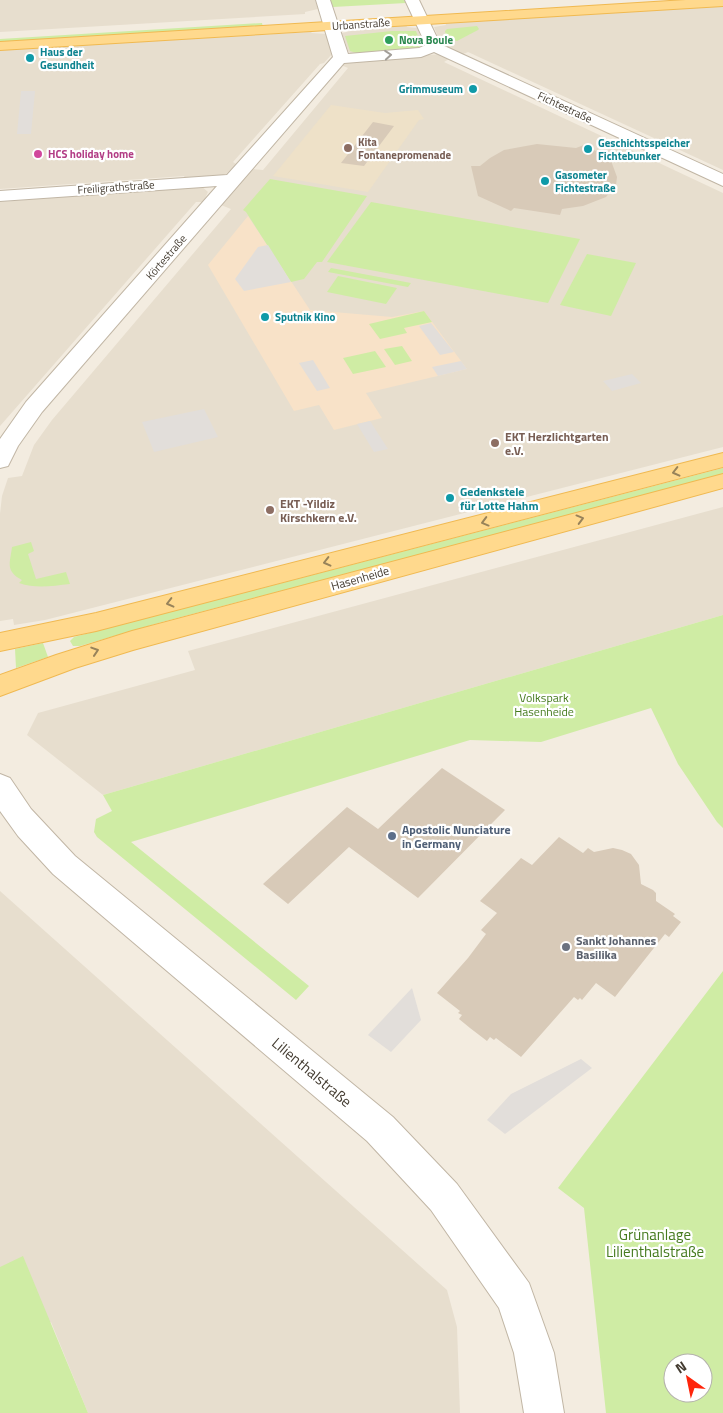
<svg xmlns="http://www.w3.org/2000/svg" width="723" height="1413" viewBox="0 0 723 1413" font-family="'Titillium Web',sans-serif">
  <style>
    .residential { fill: #e7dece }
    .commercial { fill: #f8e2c8 }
    .education { fill: #eee1c8 }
    .green { fill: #cfeca4; fill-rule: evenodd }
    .parking { fill: #e2deda }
    .building { fill: #d8cab8 }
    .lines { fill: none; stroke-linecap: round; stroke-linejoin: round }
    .minor-casing { stroke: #c1b6a5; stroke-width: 2 }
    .major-casing { stroke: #f0b951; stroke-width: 2 }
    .minor { fill: #fff; fill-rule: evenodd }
    .major { fill: #ffd98d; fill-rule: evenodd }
    .oneway { stroke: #a29e98 }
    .oneway2 { stroke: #98835a }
    .leisure-dot { fill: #2e9e5b; stroke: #fff; stroke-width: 2 }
    .culture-dot { fill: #0f9aa8; stroke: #fff; stroke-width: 2 }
    .education-dot { fill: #8d6e63; stroke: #fff; stroke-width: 2 }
    .hotel-dot { fill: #d1479c; stroke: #fff; stroke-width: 2 }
    .service-dot { fill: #5c6f8a; stroke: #fff; stroke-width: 2 }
    .worship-dot { fill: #6b7280; stroke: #fff; stroke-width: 2 }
    .labels { text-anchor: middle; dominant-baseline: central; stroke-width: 4.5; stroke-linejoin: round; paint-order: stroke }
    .far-street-label { font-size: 11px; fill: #443c31; stroke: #fff }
    .far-leisure-label { font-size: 11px; font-weight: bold; fill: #27864d; stroke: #fff; text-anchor: start }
    .far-culture-label { font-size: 11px; font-weight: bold; fill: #0d838f; stroke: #fff; text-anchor: start }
    .far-education-label { font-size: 11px; font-weight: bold; fill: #785e54; stroke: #fff; text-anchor: start }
    .far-hotel-label { font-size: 11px; font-weight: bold; fill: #b23c85; stroke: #fff; text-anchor: start }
    .education-label { font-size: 12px; font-weight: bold; fill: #785e54; stroke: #fff; text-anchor: start }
    .culture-label { font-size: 12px; font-weight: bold; fill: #0d838f; stroke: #fff; text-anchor: start }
    .street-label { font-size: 12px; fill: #443c31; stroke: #fff }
    .park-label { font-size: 12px; fill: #467b1f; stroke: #fff }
    .service-label { font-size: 12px; font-weight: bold; fill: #4e5e75; stroke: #fff; text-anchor: start }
    .worship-label { font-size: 12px; font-weight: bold; fill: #5b616d; stroke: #fff; text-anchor: start }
    .near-street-label { font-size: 15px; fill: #443c31; stroke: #fff }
    .near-park-label { font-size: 15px; fill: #467b1f; stroke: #fff }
  </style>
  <rect width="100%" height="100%" fill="#f3ece0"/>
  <g class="residential">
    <polygon points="0,0 315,0 318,9 305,12 305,14 0,32"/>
    <polygon points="723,6 723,170 468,52 461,55 447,48 439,39 434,27 446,25 445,22"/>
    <polygon points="406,25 407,27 417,28 424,44 423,47 352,54 348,51 342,33 351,31 350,29"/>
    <polygon points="311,32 312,33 326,34 332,54 324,63 320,64 233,162 236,164 226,174 216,177 185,179 184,176 0,189 0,50"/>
    <polygon points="440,54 449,59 444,62 723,193 723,447 45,620 14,625 13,619 0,621 0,514 2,496 8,478 22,476 34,445 52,420 231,209 221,205 252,169 263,170 348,68 341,65 349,62"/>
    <polygon points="201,186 208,192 203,202 196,202 0,426 0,202"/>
    <polygon points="723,507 723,615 103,795 27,735 38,713 195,670 188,651"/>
    <polygon points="0,891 447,1290 457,1327 460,1413 88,1413 51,1322 0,1344"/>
  </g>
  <polygon class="commercial" points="248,216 310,310 392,317 424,311 467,369 366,393 382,418 334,430 319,405 294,411 208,265"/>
  <polygon class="education" points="331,105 385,113 418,110 424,119 419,120 368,192 273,176"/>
  <g class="green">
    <polygon points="330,0 404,0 406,3 333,7"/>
    <polygon points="262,23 263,27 0,43 0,39"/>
    <polygon points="477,26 479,29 478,30 457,41 446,38 445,31 447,29"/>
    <polygon points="392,31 416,31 422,46 419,49 359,54 350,51 345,36"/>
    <polygon points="270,179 367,196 322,262 317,262 304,279 291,282 246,212 243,210"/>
    <polygon points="371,202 580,239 548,303 327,262"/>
    <polygon points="587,254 636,263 611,316 560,305"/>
    <polygon points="331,268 411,283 408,287 328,272"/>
    <polygon points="338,276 397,288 386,304 327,292"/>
    <polygon points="424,311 432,322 404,328 407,333 380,339 369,324"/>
    <polygon points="402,346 412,361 395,365 384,349"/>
    <polygon points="375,351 386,367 353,374 343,358"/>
    <polygon points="723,468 723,475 162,622 80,646 73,646 70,641 74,637"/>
    <path d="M31 542 34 551 28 554 36 579 66 572 70 584C52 586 36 589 19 583L22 580C5 571 10 563 12 547Z"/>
    <polygon points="723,615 723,828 717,822 678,764 651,708 541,742 470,740 131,842 309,986 296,1000 97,837 94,832 96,819 112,811 103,795"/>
    <polygon points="43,643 48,657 16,668 15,649"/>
    <path d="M723 971V1413H606L584 1208 558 1188ZM673 1363H703V1393H673Z"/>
    <polygon points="23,1256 88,1413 0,1413 0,1267"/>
  </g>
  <g class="parking">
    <polygon points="21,91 35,91 31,134 17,134"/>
    <polygon points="268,245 291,282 244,291 235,279 258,247"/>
    <polygon points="431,323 454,352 440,355 419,326"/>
    <polygon points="313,360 330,388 317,391 299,363"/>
    <polygon points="461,361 467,369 438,376 432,367"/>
    <polygon points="632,374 641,383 612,391 603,381"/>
    <polygon points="204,409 218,437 154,452 142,422"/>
    <polygon points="370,421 388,449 374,452 357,424"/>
    <polygon points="412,988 421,1020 391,1052 368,1035"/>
    <polygon points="581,1059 592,1068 505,1134 487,1120 511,1094"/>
  </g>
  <g class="building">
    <polygon points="373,122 394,126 364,166 341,163"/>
    <polygon points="537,144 576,148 584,145 610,158 617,177 616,185 606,197 583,206 562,209 560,215 514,208 511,211 478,196 471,166 480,166 490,158 504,150"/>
    <polygon points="442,768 505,810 418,898 349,847 288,904 263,884 347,807 378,829"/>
    <polygon points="559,837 583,853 588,848 594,852 613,848 622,850 631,854 639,865 641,884 653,890 656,893 656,901 675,914 673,916 681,922 669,937 665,934 615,997 596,983 582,1000 580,998 578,1000 574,997 521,1057 496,1038 494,1040 490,1037 487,1041 470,1028 459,1019 462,1015 458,1013 460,1011 437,993 468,958 486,934 481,930 497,913 480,901 521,858 532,865"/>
  </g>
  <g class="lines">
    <g class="minor-casing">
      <g id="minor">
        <polygon points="316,0 330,0 348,54 419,48 426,45 405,0 419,0 440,44 723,174 723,186 434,52 421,57 344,63 42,412 18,446 8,466 0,468 0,439 26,402 217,186 0,201 0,191 227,175 333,57"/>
        <polygon points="0,774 10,778 31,809 75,856 393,1117 457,1184 529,1283 554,1353 564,1413 524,1413 514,1353 499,1308 431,1210 367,1141 53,874 18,836 0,811"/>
      </g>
    </g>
    <g class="major-casing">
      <g id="major">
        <polygon points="686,0 723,0 723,6 0,50 0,42"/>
        <polygon points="723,453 723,467 96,631 0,651 0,633 96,613"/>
        <polygon points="723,474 723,488 133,650 75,668 0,696 0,675 56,655 132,631"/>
      </g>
    </g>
    <use href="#minor" class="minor"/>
    <use href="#major" class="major"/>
  </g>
  <defs><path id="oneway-chevron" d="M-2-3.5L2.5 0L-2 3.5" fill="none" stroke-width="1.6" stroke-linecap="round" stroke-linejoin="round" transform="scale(1.25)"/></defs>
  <use class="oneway" href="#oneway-chevron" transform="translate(388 55) rotate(-5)"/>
  <g class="oneway2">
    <use href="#oneway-chevron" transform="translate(676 472) rotate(166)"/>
    <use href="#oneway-chevron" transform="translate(580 519) rotate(-15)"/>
    <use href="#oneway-chevron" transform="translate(485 522) rotate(165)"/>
    <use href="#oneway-chevron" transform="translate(327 562) rotate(166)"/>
    <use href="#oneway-chevron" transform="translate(170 603) rotate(166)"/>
    <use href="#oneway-chevron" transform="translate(95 651) rotate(-18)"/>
  </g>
  <circle class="leisure-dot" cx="389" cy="40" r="5"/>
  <g class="culture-dot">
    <circle cx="30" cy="58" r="5"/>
    <circle cx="473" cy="89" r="5"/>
    <circle cx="588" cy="149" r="5"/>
    <circle cx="545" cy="181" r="5"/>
    <circle cx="265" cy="317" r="5"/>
    <circle cx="450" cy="498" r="5"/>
  </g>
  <g class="education-dot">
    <circle cx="348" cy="148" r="5"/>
    <circle cx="495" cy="443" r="5"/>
    <circle cx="270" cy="510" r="5"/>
  </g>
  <circle class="hotel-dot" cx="38" cy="154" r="5"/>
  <circle class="service-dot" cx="392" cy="836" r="5"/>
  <circle class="worship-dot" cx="566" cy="947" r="5"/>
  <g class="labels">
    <g class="far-street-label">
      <text transform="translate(361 24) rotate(-4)">Urbanstraße</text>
      <text transform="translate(565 107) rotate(25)">Fichtestraße</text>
      <text transform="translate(116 187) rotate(-4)">Freiligrathstraße</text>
      <text transform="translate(166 257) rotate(-49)">Körtestraße</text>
    </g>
    <g class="far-leisure-label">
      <text x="399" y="40">Nova Boule</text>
    </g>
    <g class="far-culture-label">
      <text x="40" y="52">Haus der<tspan x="40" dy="13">Gesundheit</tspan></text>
      <text x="463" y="89" text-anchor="end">Grimmuseum</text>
      <text x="598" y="143">Geschichtsspeicher<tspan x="598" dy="13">Fichtebunker</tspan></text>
      <text x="555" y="175">Gasometer<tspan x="555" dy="13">Fichtestraße</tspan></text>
      <text x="275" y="317">Sputnik Kino</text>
    </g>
    <g class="far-education-label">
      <text x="358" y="142">Kita<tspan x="358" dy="13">Fontanepromenade</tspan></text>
    </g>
    <g class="far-hotel-label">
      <text x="48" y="154">HCS holiday home</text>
    </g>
    <g class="education-label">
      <text x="505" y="436">EKT Herzlichtgarten<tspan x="505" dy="14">e.V.</tspan></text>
      <text x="280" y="503">EKT -Yildiz<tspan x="280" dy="14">Kirschkern e.V.</tspan></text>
    </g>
    <g class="culture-label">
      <text x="460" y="491">Gedenkstele<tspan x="460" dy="14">für Lotte Hahm</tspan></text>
    </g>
    <g class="street-label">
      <text transform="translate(360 578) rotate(-16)">Hasenheide</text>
    </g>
    <g class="park-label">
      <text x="544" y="697">Volkspark<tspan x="544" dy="14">Hasenheide</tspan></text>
    </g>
    <g class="service-label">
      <text x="402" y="829">Apostolic Nunciature<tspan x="402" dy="14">in Germany</tspan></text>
    </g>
    <g class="worship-label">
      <text x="576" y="940">Sankt Johannes<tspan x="576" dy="14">Basilika</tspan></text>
    </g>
    <g class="near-street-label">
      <text transform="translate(312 1072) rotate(40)">Lilienthalstraße</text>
    </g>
    <g class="near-park-label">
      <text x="655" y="1234">Grünanlage<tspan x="655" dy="17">Lilienthalstraße</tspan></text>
    </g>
  </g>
  <g transform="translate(688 1378) rotate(327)"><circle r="24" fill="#ffffff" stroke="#b4b1ad"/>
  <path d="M0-4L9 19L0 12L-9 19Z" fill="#ff250b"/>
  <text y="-8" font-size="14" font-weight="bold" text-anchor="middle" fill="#443c31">N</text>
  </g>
</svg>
